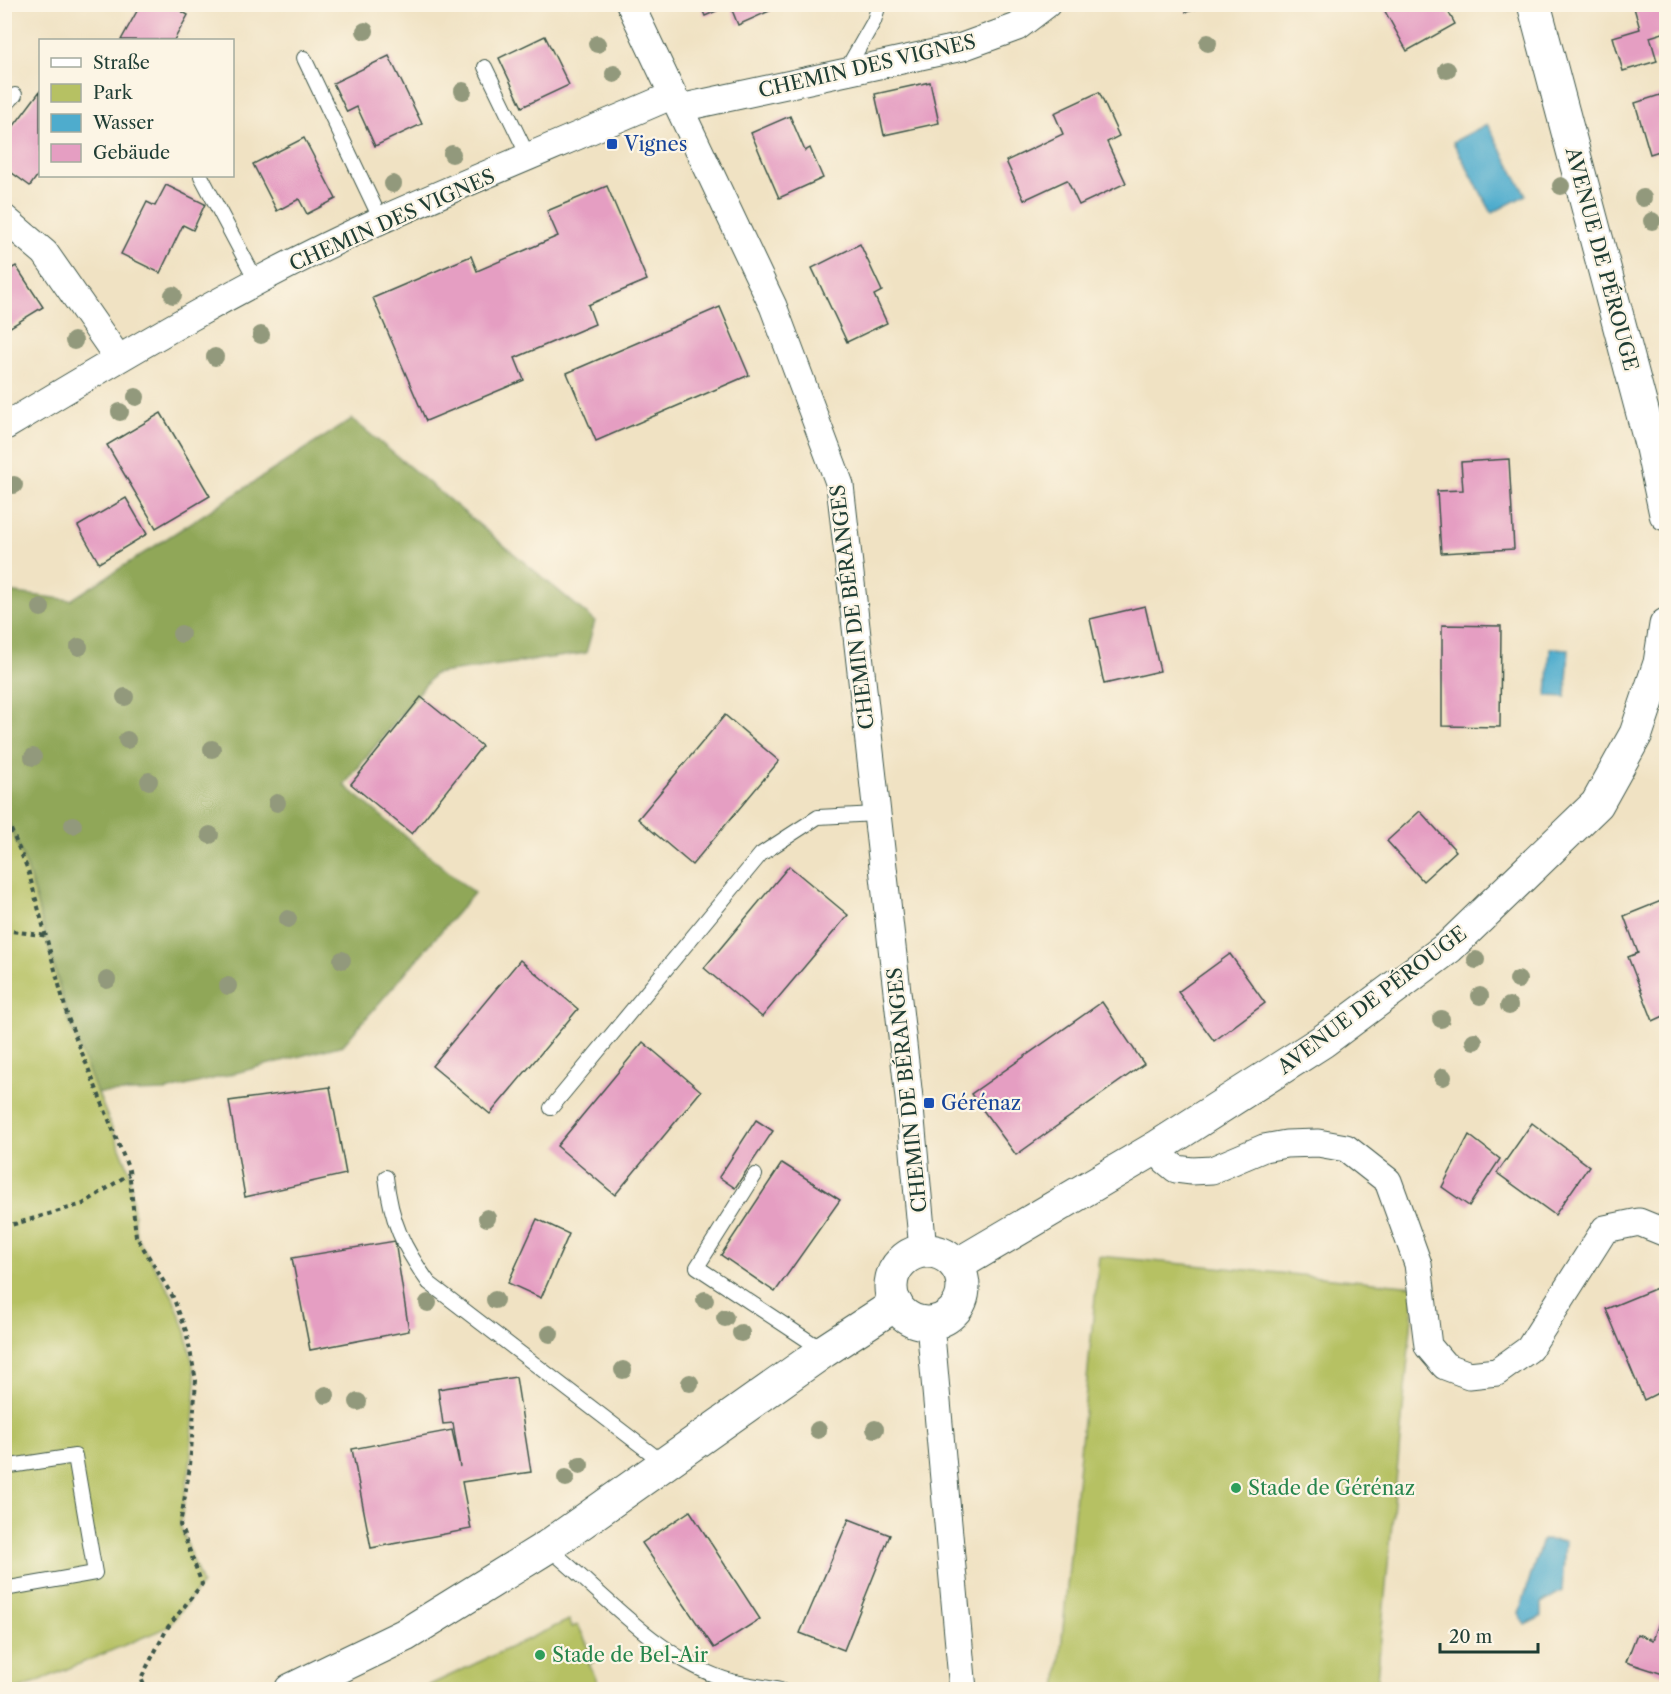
<svg xmlns="http://www.w3.org/2000/svg" width="1671" height="1694" viewBox="0 0 1671 1694" font-family="'Libre Caslon Text',serif">
  <style>
    .green { fill: #b6c163; stroke: #6a7f4c; stroke-width: 1.5 }
    .forest { fill: #90a759; stroke: #587246; stroke-width: 1.5 }
    .water { fill: #4eaccd; stroke: #367480; stroke-width: 1.5 }
    .building { fill: #e59ec2 }
    .lines { fill: none; stroke-linecap: round; stroke-linejoin: round }
    .lane-casing { stroke: #3e5649; stroke-width: 16 }
    .street-casing { stroke: #3e5649; stroke-width: 29 }
    .secondary-casing { stroke: #3e5649; stroke-width: 35 }
    .path { stroke: #3e5649; stroke-width: 4; stroke-dasharray: 4.5 4.5; stroke-linecap: butt }
    .lane { stroke: #fff; stroke-width: 14 }
    .street { stroke: #fff; stroke-width: 27 }
    .secondary { stroke: #fff; stroke-width: 33 }
    .tree { fill: #92997b }
    .transit-dot { fill: #1a4fb4; stroke: #fcf5e5; stroke-width: 2 }
    .leisure-dot { fill: #2e9e5b; stroke: #fcf5e5; stroke-width: 2 }
    .labels { text-anchor: middle; dominant-baseline: central; stroke-width: 4.5; stroke-linejoin: round; paint-order: stroke }
    .street-label { font-size: 20px; fill: #1f3d34; stroke: #fcf5e5 }
    .transit-label { font-size: 20px; fill: #164399; stroke: #fcf5e5; text-anchor: start }
    .leisure-label { font-size: 20px; fill: #27864d; stroke: #fcf5e5; text-anchor: start }
  </style>
  <rect width="100%" height="100%" fill="#fcf5e5"/>
  <filter id="ink" filterUnits="userSpaceOnUse"><feTurbulence type="fractalNoise" baseFrequency=".0167" numOctaves="2"/><feDisplacementMap in="SourceGraphic" scale="12" xChannelSelector="R" yChannelSelector="G"/><feConvolveMatrix kernelMatrix="1 2 1 2 8 2 1 2 1" color-interpolation-filters="sRGB"/></filter>
  <filter id="wash" filterUnits="userSpaceOnUse"><feTurbulence type="fractalNoise" baseFrequency=".008" numOctaves="4" result="noise"/><feDisplacementMap in="SourceGraphic" scale="24" xChannelSelector="R" yChannelSelector="G"/><feGaussianBlur stdDeviation="1.35" result="paint"/><feColorMatrix in="noise" values="0 0 0 0 0 0 0 0 0 0 0 0 0 0 0 0 0 1.4 0 .05"/><feComposite in="paint" operator="in"/></filter>
  <g filter="url(#wash)">
    <rect width="100%" height="100%" fill="#f0e2c3"/>
    <g class="green">
      <polygon points="4,813 28,870 68,1019 129,1170 136,1236 173,1297 186,1331 196,1380 190,1466 180,1525 202,1584 168,1627 17,1690 4,1689"/>
      <polygon points="1099,1256 1415,1286 1376,1689 1057,1690"/>
      <polygon points="569,1620 572,1627 578,1625 595,1661 589,1664 601,1689 421,1689"/>
    </g>
    <polygon class="forest" points="352,419 595,621 586,653 434,674 344,785 474,893 343,1045 166,1091 97,1093 68,1018 28,870 5,813 5,595 8,592 71,600"/>
    <g class="water">
      <polygon points="1487,124 1526,195 1492,213 1453,142"/>
      <polygon points="1550,648 1569,649 1566,697 1547,696"/>
      <polygon points="1542,1540 1565,1541 1562,1591 1541,1603 1541,1617 1525,1625 1519,1613"/>
    </g>
    <g id="blocks">
      <g class="building">
        <polygon points="141,4 169,4 188,15 174,40 121,40"/>
        <polygon points="700,4 785,4 738,25 730,5 705,16"/>
        <polygon points="1184,4 1212,4 1212,5 1186,12"/>
        <polygon points="1381,4 1444,4 1455,24 1407,51"/>
        <polygon points="1633,4 1666,4 1666,32 1650,37 1657,61 1623,71 1613,37 1640,29"/>
        <polygon points="545,36 569,85 522,107 499,58"/>
        <polygon points="389,56 422,124 375,146 357,107 347,112 333,83"/>
        <polygon points="930,82 939,123 884,135 875,94"/>
        <polygon points="40,91 40,172 30,186 4,167 4,139"/>
        <polygon points="1099,92 1119,136 1107,142 1126,183 1079,205 1067,180 1024,200 1006,161 1063,134 1054,113"/>
        <polygon points="1666,93 1666,149 1650,154 1635,103"/>
        <polygon points="790,116 805,151 810,148 823,178 779,198 751,133"/>
        <polygon points="304,138 336,199 307,214 299,199 277,211 253,164"/>
        <polygon points="166,185 205,204 193,230 183,225 160,273 121,254 147,202 155,206"/>
        <polygon points="607,186 647,280 588,305 595,324 515,358 524,380 426,421 373,298 471,256 477,271 558,236 547,211"/>
        <polygon points="860,244 882,291 874,295 887,323 847,342 812,268"/>
        <polygon points="16,266 43,307 4,331 4,273"/>
        <polygon points="720,307 749,375 596,441 567,373"/>
        <polygon points="161,413 210,496 156,528 107,445"/>
        <polygon points="1509,459 1514,549 1441,553 1437,491 1463,490 1461,462"/>
        <polygon points="126,498 147,534 99,563 78,526"/>
        <polygon points="1145,606 1160,671 1104,684 1090,619"/>
        <polygon points="1442,625 1501,626 1500,727 1442,726"/>
        <polygon points="421,697 482,746 412,834 351,784"/>
        <polygon points="725,715 779,761 692,865 638,819"/>
        <polygon points="1420,811 1456,851 1423,881 1387,841"/>
        <polygon points="789,866 848,915 762,1017 704,968"/>
        <polygon points="1666,899 1666,1015 1653,1021 1628,957 1638,953 1624,916"/>
        <polygon points="1230,954 1265,1003 1214,1041 1178,992"/>
        <polygon points="520,960 578,1009 490,1114 432,1066"/>
        <polygon points="1102,1002 1144,1064 1016,1155 971,1094"/>
        <polygon points="643,1042 701,1091 615,1195 557,1146"/>
        <polygon points="330,1087 346,1174 245,1197 229,1101"/>
        <polygon points="756,1120 773,1131 735,1188 719,1177"/>
        <polygon points="1532,1123 1589,1166 1555,1215 1497,1173"/>
        <polygon points="1469,1135 1500,1159 1469,1206 1442,1187"/>
        <polygon points="782,1163 840,1200 775,1292 721,1255"/>
        <polygon points="537,1219 569,1234 541,1298 508,1283"/>
        <polygon points="395,1241 409,1331 310,1350 292,1258"/>
        <polygon points="1657,1288 1666,1311 1666,1389 1644,1400 1606,1309"/>
        <polygon points="516,1377 531,1472 462,1482 471,1529 371,1548 352,1449 452,1430 460,1467 453,1423 443,1424 438,1389"/>
        <polygon points="690,1511 760,1619 714,1648 642,1543"/>
        <polygon points="849,1519 890,1535 844,1650 800,1633"/>
        <polygon points="1666,1563 1666,1601 1665,1601 1661,1579"/>
        <polygon points="1666,1602 1666,1675 1626,1662 1637,1634 1653,1640"/>
      </g>
    </g>
  </g>
  <g filter="url(#ink)">
    <use href="#blocks" fill-opacity="0" stroke="#3e5649" stroke-width="1.5"/>
    <g class="lines">
      <g class="lane-casing">
        <g id="lane">
          <polyline points="304,58 381,220"/>
          <polyline points="485,67 529,158"/>
          <polyline points="845,72 874,21 879,4"/>
          <polyline points="4,107 15,95"/>
          <polyline points="201,176 257,282"/>
          <polyline points="551,1108 761,854 818,817 877,814"/>
          <polyline points="755,1175 697,1267 824,1351"/>
          <path d="M386 1177C391 1222 403 1247 429 1283L665 1464"/>
          <polyline points="4,1467 75,1456 95,1573 4,1589"/>
          <path d="M547 1547C603 1592 660 1661 731 1681 748 1685 765 1687 781 1690"/>
        </g>
      </g>
      <g class="street-casing">
        <g id="street">
          <polyline points="630,4 773,306 840,485 909,1098 923,1250"/>
          <polyline points="680,108 962,47 1017,27 1047,4"/>
          <polyline points="4,218 45,253 118,358"/>
          <path d="M4 427C127 353 251 279 381 220 478 177 576 137 673 95"/>
          <polyline points="1159,1146 1165,1160 1176,1169 1192,1171 1212,1170 1264,1148 1286,1144 1318,1143 1346,1148 1388,1181 1418,1264 1428,1346 1445,1366 1469,1375 1497,1372 1529,1349 1605,1229 1639,1222 1666,1233"/>
          <polyline points="930,1324 963,1690"/>
        </g>
      </g>
      <g class="secondary-casing">
        <g id="secondary">
          <polyline points="1534,4 1652,448 1666,514"/>
          <circle cx="927" cy="1287" r="36"/>
          <polyline points="957,1265 1159,1146 1323,1041 1449,947 1597,804 1636,734 1660,663 1666,625"/>
          <polyline points="291,1690 405,1635 547,1547 824,1351 896,1304"/>
        </g>
      </g>
      <g class="path">
        <polyline points="4,813 28,870 68,1018 129,1170 136,1236 173,1297 186,1331 196,1380 190,1466 180,1525 202,1584 168,1627 141,1678 146,1690"/>
        <polyline points="4,930 48,936"/>
        <polyline points="4,1227 83,1204 129,1174"/>
      </g>
      <use href="#lane" class="lane"/>
      <use href="#street" class="street"/>
      <use href="#secondary" class="secondary"/>
    </g>
    <g class="tree">
      <circle cx="365" cy="31" r="9"/>
      <circle cx="1208" cy="43" r="9"/>
      <circle cx="597" cy="44" r="9"/>
      <circle cx="1447" cy="70" r="9"/>
      <circle cx="614" cy="74" r="9"/>
      <circle cx="463" cy="91" r="9"/>
      <circle cx="452" cy="154" r="9"/>
      <circle cx="393" cy="184" r="9"/>
      <circle cx="1561" cy="186" r="9"/>
      <circle cx="1643" cy="198" r="9"/>
      <circle cx="1652" cy="221" r="9"/>
      <circle cx="173" cy="295" r="9"/>
      <circle cx="261" cy="335" r="9"/>
      <circle cx="74" cy="341" r="9"/>
      <circle cx="215" cy="357" r="9"/>
      <circle cx="136" cy="397" r="9"/>
      <circle cx="120" cy="412" r="9"/>
      <circle cx="14" cy="485" r="9"/>
      <circle cx="41" cy="608" r="9"/>
      <circle cx="181" cy="634" r="9"/>
      <circle cx="79" cy="647" r="9"/>
      <circle cx="125" cy="697" r="9"/>
      <circle cx="127" cy="740" r="9"/>
      <circle cx="212" cy="749" r="9"/>
      <circle cx="33" cy="757" r="9"/>
      <circle cx="149" cy="781" r="9"/>
      <circle cx="277" cy="803" r="9"/>
      <circle cx="73" cy="825" r="9"/>
      <circle cx="210" cy="835" r="9"/>
      <circle cx="288" cy="919" r="9"/>
      <circle cx="342" cy="960" r="9"/>
      <circle cx="1476" cy="960" r="9"/>
      <circle cx="107" cy="980" r="9"/>
      <circle cx="1518" cy="980" r="9"/>
      <circle cx="228" cy="986" r="9"/>
      <circle cx="1480" cy="996" r="9"/>
      <circle cx="1509" cy="1006" r="9"/>
      <circle cx="1441" cy="1019" r="9"/>
      <circle cx="1474" cy="1041" r="9"/>
      <circle cx="1443" cy="1077" r="9"/>
      <circle cx="487" cy="1218" r="9"/>
      <circle cx="495" cy="1300" r="9"/>
      <circle cx="705" cy="1300" r="9"/>
      <circle cx="428" cy="1303" r="9"/>
      <circle cx="725" cy="1318" r="9"/>
      <circle cx="741" cy="1333" r="9"/>
      <circle cx="550" cy="1334" r="9"/>
      <circle cx="623" cy="1370" r="9"/>
      <circle cx="690" cy="1383" r="9"/>
      <circle cx="326" cy="1395" r="9"/>
      <circle cx="358" cy="1402" r="9"/>
      <circle cx="875" cy="1429" r="9"/>
      <circle cx="818" cy="1430" r="9"/>
      <circle cx="580" cy="1465" r="9"/>
      <circle cx="566" cy="1478" r="9"/>
    </g>
  </g>
  <g class="transit-dot">
    <rect x="606" y="138" width="12" height="12" rx="3"/>
    <rect x="923" y="1097" width="12" height="12" rx="3"/>
  </g>
  <g class="leisure-dot">
    <circle cx="1236" cy="1488" r="6"/>
    <circle cx="540" cy="1655" r="6"/>
  </g>
  <g class="labels">
    <g class="street-label">
      <text transform="translate(867 66) rotate(-13)">CHEMIN DES VIGNES</text>
      <text transform="translate(392 220) rotate(-24)">CHEMIN DES VIGNES</text>
      <text transform="translate(1602 259) rotate(75)">AVENUE DE PÉROUGE</text>
      <text transform="translate(852 607) rotate(-97)">CHEMIN DE BÉRANGES</text>
      <text transform="translate(1372 1000) rotate(-37)">AVENUE DE PÉROUGE</text>
      <text transform="translate(907 1090) rotate(-96)">CHEMIN DE BÉRANGES</text>
    </g>
    <g class="transit-label">
      <text x="624" y="144">Vignes</text>
      <text x="941" y="1103">Gérénaz</text>
    </g>
    <g class="leisure-label">
      <text x="1248" y="1488">Stade de Gérénaz</text>
      <text x="552" y="1655">Stade de Bel-Air</text>
    </g>
  </g>
  <rect width="1671" height="1694" fill="none" stroke="#fcf5e5" stroke-width="24"/>
  <rect x="39" y="39" width="195" height="138" fill="#fcf5e5" stroke="#a4ab9e" stroke-width="1.5"/>
  <rect x="51" y="58" width="30" height="9" fill="#ffffff" stroke="#a4ab9e" stroke-width="1.5"/>
  <text x="93" y="69" font-size="18" fill="#1f3d34">Straße</text>
  <rect x="51" y="84" width="30" height="18" fill="#b6c163" stroke="#a4ab9e" stroke-width="1.5"/>
  <text x="93" y="99" font-size="18" fill="#1f3d34">Park</text>
  <rect x="51" y="114" width="30" height="18" fill="#4eaccd" stroke="#a4ab9e" stroke-width="1.5"/>
  <text x="93" y="129" font-size="18" fill="#1f3d34">Wasser</text>
  <rect x="51" y="144" width="30" height="18" fill="#e59ec2" stroke="#a4ab9e" stroke-width="1.5"/>
  <text x="93" y="159" font-size="18" fill="#1f3d34">Gebäude</text>
  <path d="M1440 1643v9h98v-9" fill="none" stroke="#1f3d34" stroke-width="3"/>
  <text x="1449" y="1643" font-size="18" fill="#1f3d34" stroke="#fcf5e5" stroke-width="4.5" paint-order="stroke">20 m</text>
</svg>
